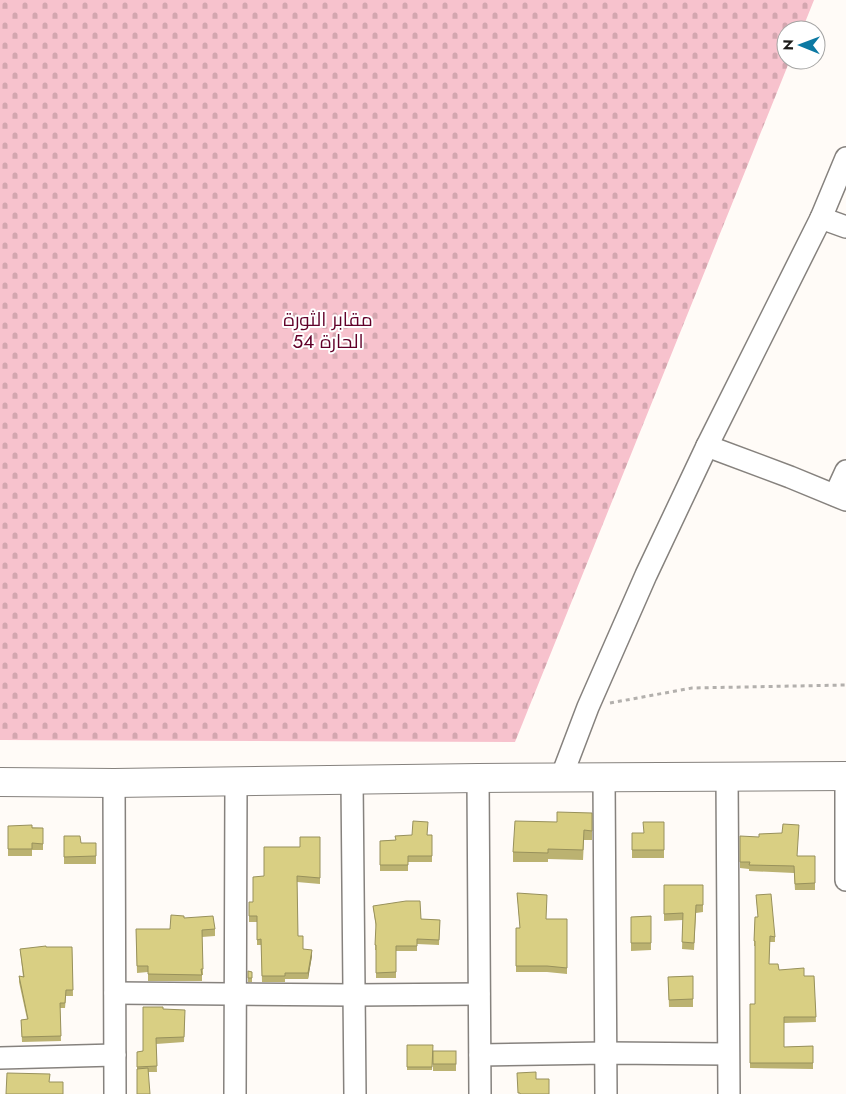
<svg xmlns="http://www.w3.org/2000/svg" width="846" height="1094" viewBox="0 0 846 1094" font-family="Jost,Cairo,sans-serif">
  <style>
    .cemetery { fill: url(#cemetery-stones) }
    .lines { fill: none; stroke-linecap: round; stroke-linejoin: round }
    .minor-casing { stroke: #86827e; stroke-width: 24 }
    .major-casing { stroke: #86827e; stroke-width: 30 }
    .path { stroke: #b3b0ad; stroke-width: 3; stroke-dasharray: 4 4; stroke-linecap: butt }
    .minor { stroke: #fff; stroke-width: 21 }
    .major { stroke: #fff; stroke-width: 28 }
    .wall { fill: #bbb271 }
    .shaded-wall { fill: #98915c }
    .building { fill: #d9cf83; stroke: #98915c }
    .labels { text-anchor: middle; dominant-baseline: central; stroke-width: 4; stroke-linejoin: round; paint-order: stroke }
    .park-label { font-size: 19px; fill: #610029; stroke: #fff }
  </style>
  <defs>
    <pattern id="cemetery-stones" width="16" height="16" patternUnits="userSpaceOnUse" patternTransform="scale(1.25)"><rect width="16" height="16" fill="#f7c2cd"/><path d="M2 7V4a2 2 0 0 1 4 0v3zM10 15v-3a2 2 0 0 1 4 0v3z" fill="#d3a6af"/></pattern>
  </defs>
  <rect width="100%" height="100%" fill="#fffbf7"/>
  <polygon class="cemetery" points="0,0 814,0 802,30 786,30 786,60 790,60 515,742 0,740"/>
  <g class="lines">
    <g class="minor-casing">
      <g id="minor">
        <polyline points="821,218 846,227"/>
        <polyline points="707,446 790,477 846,500"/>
        <polyline points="835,495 846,471"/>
        <polyline points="727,776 729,1094"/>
        <polyline points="846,776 846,880"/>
        <polyline points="478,778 480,1094"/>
        <polyline points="561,778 588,707 646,575 707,446 821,218 846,158"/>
        <polyline points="604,778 606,1094"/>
        <polyline points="352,780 355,1094"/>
        <polyline points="114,783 115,1094"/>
        <polyline points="115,993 354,995 479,994"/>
        <polyline points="480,1055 606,1053 728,1054"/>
        <polyline points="0,1058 115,1055"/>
        <polyline points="235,1094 236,782"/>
      </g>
    </g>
    <g class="major-casing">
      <polyline id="major" points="0,782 114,783 478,778 846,776"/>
    </g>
    <polyline class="path" points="610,703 692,688 846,685"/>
    <use href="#minor" class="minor"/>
    <use href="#major" class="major"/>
  </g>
  <g class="wall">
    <polygon points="592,813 592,840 584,840 583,860 548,859 548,862 513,862 513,852 557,822"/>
    <polygon points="664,822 664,858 632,858 632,833 644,833"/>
    <polygon points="8,826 43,828 43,850 32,850 32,856 8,856"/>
    <polygon points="427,835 432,835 432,862 408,862 408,871 380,871 380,841 395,840"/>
    <polygon points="64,836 81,843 96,843 96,864 64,864"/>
    <polygon points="740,836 798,856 815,856 815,890 795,890 794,873 749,871 749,869 740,868"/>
    <polygon points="320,837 320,884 297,882 298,936 303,949 312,956 308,979 285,979 285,982 262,982 261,945 257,945 257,922 249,922 249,902 253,902 264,876 300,847"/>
    <polygon points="664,885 703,885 703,912 696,913 694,950 682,949 683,920 664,921"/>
    <polygon points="517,893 546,919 567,919 567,974 547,972 516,972 516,928 520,928"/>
    <polygon points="756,895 775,937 775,942 770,942 769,964 779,970 804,976 814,976 816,1022 784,1023 784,1047 813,1046 813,1069 750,1068 750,1004 755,1004 755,946 754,946 755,917 758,917"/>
    <polygon points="373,906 421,919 440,920 439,945 417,944 417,951 396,951 396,978 376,978 376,950 375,950 376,928"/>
    <polygon points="651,916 651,950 631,951 631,917"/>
    <polygon points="184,918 215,929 215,936 202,937 203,975 202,975 202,981 148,981 148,972 137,973 136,929 170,929"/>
    <polygon points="46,947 72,947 73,996 66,996 65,1008 60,1008 61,1041 22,1042 21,1020 27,1019 19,982 19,976 23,977 20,949"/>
    <polygon points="248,971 252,972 252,982 248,982"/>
    <polygon points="693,976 693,1007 669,1007 668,977"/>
    <polygon points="163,1009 185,1016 184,1042 156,1044 157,1072 148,1072 137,1094 137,1052 143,1051"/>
    <polygon points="407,1045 433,1051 456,1051 456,1071 433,1071 433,1054 432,1070 407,1070"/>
  </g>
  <polygon class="shaded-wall" points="312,950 312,956 308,979 308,973"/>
  <g class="building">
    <polygon points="557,812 592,813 592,831 584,830 583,850 548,849 548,853 513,852 515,821 557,822"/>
    <polygon points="413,821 428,822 427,835 432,835 432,856 408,856 408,865 380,865 380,841 396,840 395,836 412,835"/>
    <polygon points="643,822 664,822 664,850 632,850 632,833 644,833"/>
    <polygon points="783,824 799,825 797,856 815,856 815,883 795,884 794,866 749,865 750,862 740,862 740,836 759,837 759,834 782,833"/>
    <polygon points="32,825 32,828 43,828 43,844 32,843 32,849 8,849 8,826"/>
    <polygon points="64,836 80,836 81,843 96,843 96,856 64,857"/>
    <polygon points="300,837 320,837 320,878 297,876 298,936 303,936 303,949 312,950 308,973 285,973 285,976 262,976 261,939 257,940 257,916 249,916 249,902 253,902 253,877 264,876 264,847 300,847"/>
    <polygon points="664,885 703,885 703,905 696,905 694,943 682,942 683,913 664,914"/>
    <polygon points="517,893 547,895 546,919 567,919 567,968 547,966 516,966 516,928 520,928"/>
    <polygon points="771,894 775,937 770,936 769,964 778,964 779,970 804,968 804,976 814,976 816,1017 784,1017 784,1047 813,1046 813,1063 750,1063 750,1004 755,1004 755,941 754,941 755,917 758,917 756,895"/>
    <polygon points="406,901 420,901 421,919 440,920 439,940 417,939 417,946 396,946 396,972 376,973 376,945 375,945 376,924 373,906"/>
    <polygon points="171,915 184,916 184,918 213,916 215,929 202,930 203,969 201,969 202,975 148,974 148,966 137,966 136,929 170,929"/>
    <polygon points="651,916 651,943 631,943 631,917"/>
    <polygon points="46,946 46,947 72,947 73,990 66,990 65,1003 60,1003 61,1036 22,1037 21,1020 28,1019 19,976 24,977 20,949"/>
    <polygon points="248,971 252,972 252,978 248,978"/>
    <polygon points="693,976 693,999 669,1000 668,977"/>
    <polygon points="143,1007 163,1007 163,1009 185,1010 184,1037 156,1038 157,1066 137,1067 137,1052 143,1051"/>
    <polygon points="407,1045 433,1045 432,1067 407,1067"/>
    <rect x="433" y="1051" width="23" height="13"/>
    <polygon points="148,1068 150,1094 137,1094 137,1069"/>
    <polygon points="536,1072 536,1079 549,1079 549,1094 520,1094 520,1093 518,1093 517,1073"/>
    <polygon points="7,1073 50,1074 49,1082 63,1082 63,1094 6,1094"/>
  </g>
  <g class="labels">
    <g class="park-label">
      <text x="328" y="319">مقابر الثورة<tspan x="328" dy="22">الحارة 54</tspan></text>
    </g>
  </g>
  <g transform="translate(801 45) rotate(271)"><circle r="24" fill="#ffffff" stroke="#a4a4a3"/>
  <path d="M0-4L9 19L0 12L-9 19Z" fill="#0c79a3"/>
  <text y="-8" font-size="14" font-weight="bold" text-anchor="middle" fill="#1c1b19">N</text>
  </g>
</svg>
